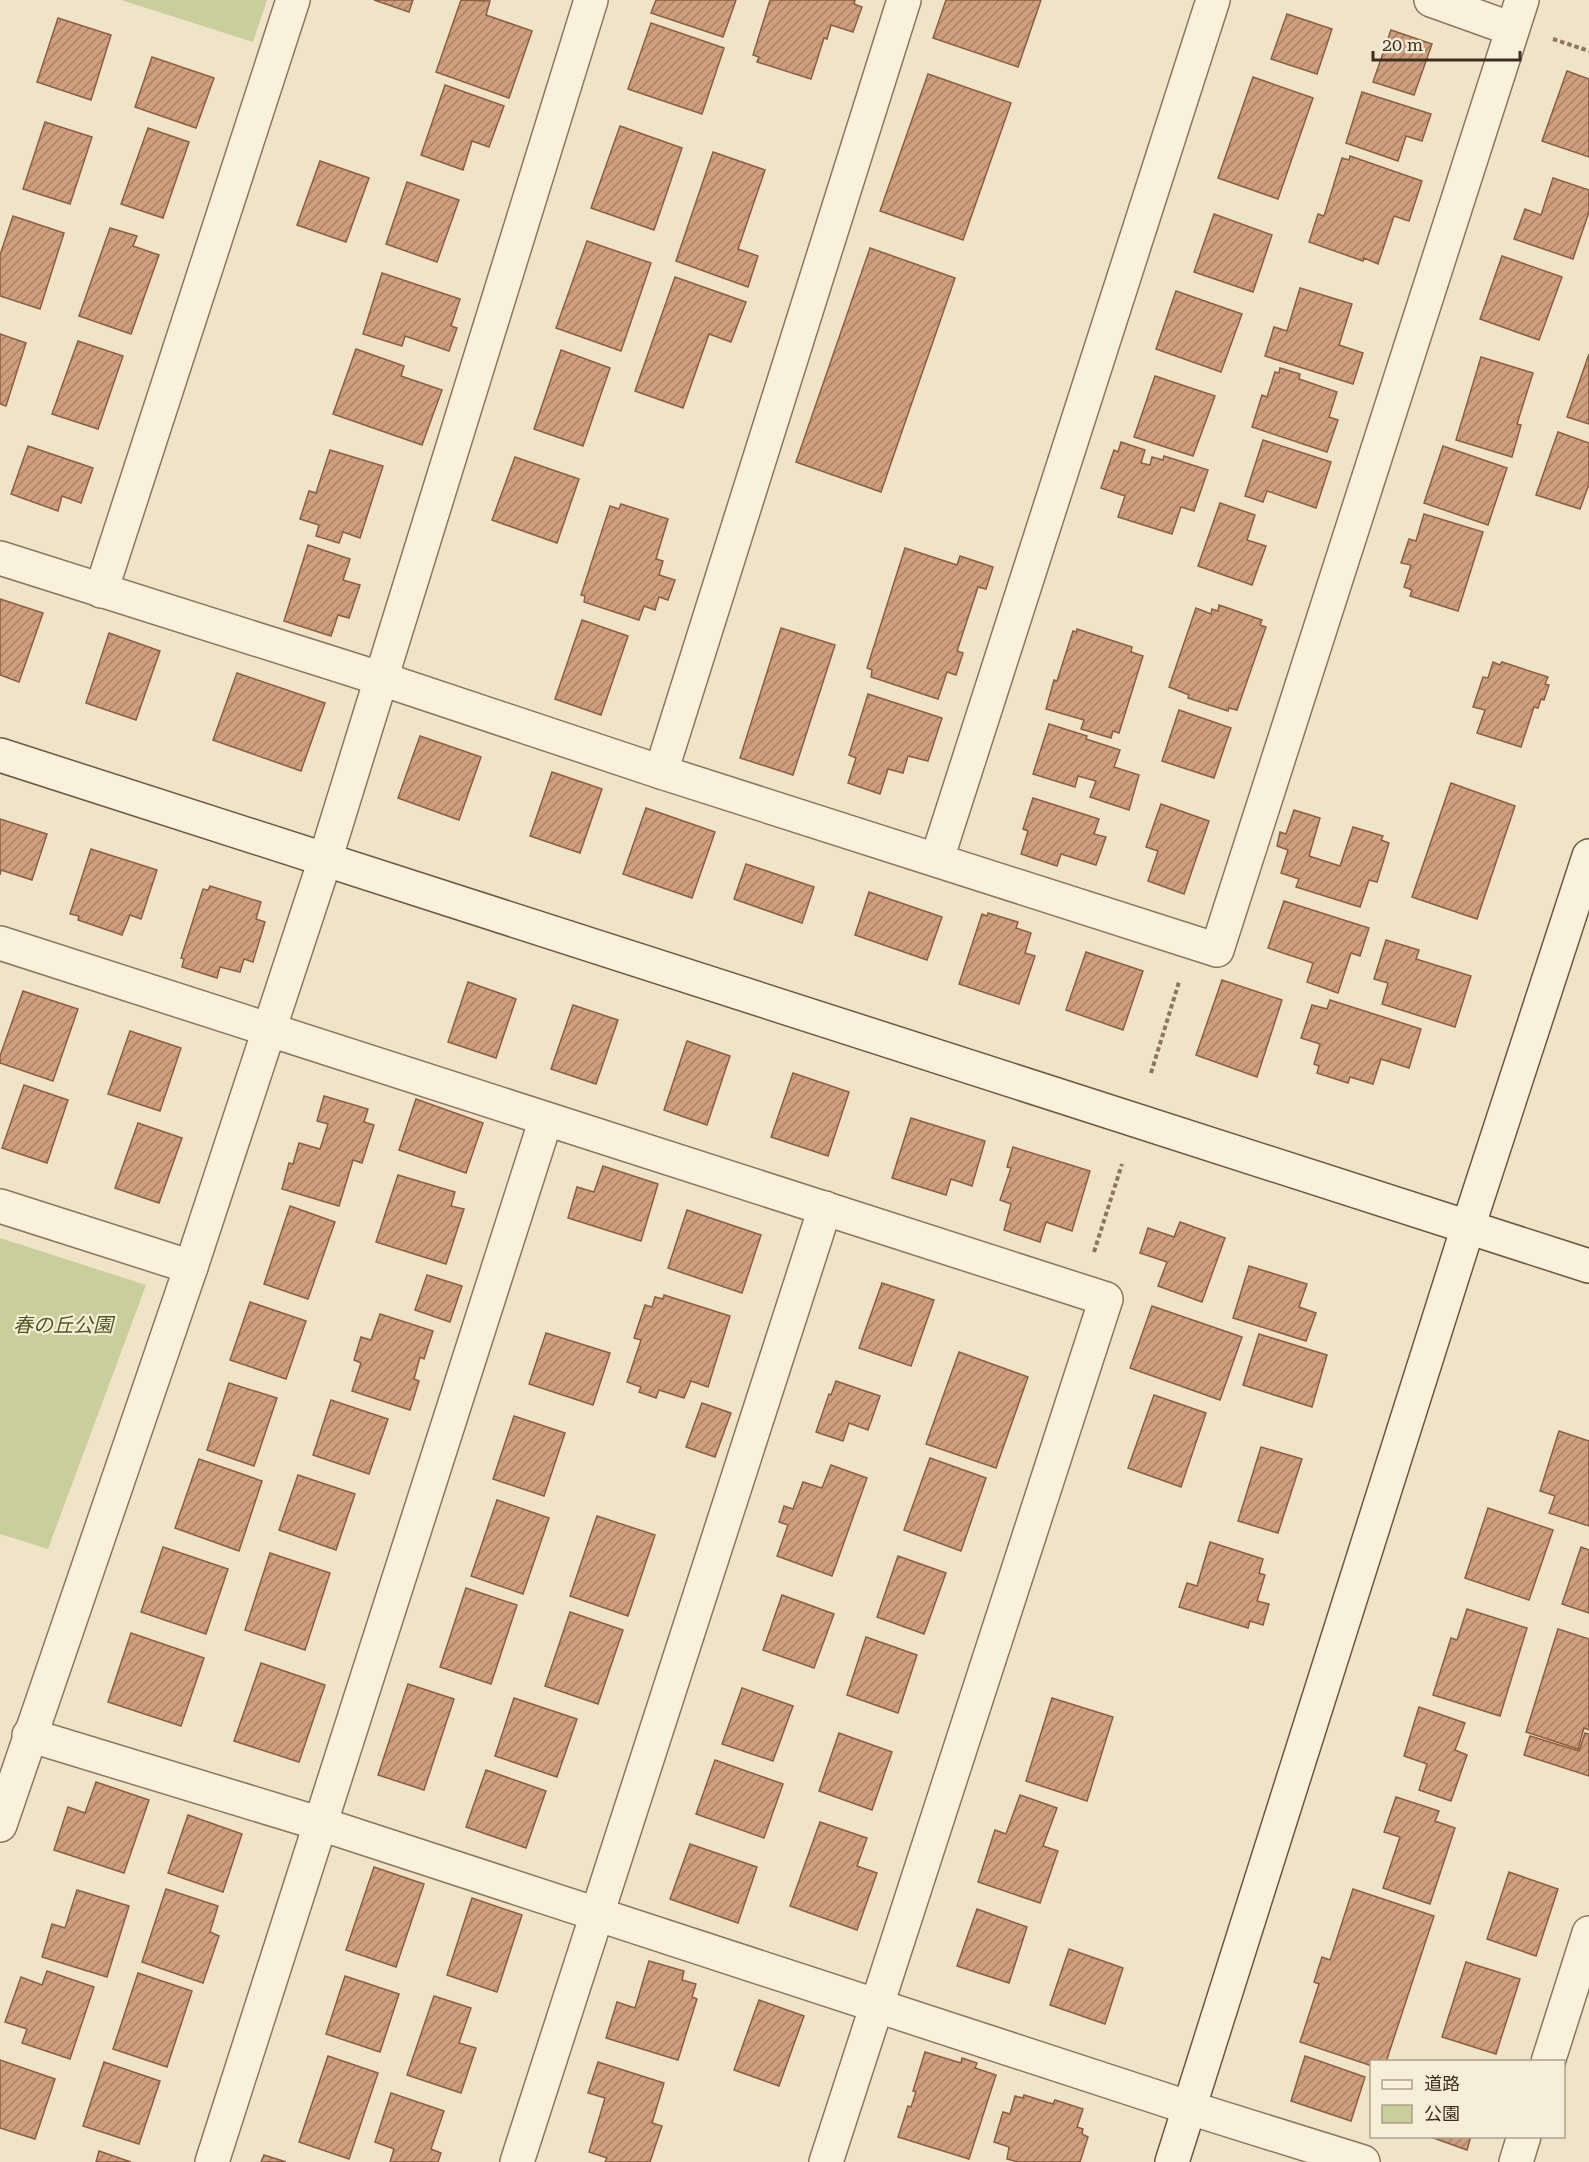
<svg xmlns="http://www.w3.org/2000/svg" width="1589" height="2162" viewBox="0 0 1589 2162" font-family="'Roboto Serif','Noto Sans JP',serif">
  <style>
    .park { fill: #c9cf9b }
    .building { fill: url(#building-hatch); stroke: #8d5f41; stroke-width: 1.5 }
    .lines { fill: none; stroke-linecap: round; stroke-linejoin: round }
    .street-casing { stroke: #8d765c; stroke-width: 36 }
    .secondary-casing { stroke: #6f573f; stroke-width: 36 }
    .path { stroke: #8d765c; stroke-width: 4; stroke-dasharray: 4.5 3; stroke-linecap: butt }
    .street { stroke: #faf1dc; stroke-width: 33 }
    .secondary { stroke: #faf1dc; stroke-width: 33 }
    .labels { text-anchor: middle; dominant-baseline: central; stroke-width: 4.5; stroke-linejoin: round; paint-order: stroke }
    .park-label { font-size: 20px; font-style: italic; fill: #4d5a26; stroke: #f7eed8 }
  </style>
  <defs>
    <pattern id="building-hatch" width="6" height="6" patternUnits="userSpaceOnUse" patternTransform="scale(1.5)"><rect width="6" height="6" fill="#cf9f7d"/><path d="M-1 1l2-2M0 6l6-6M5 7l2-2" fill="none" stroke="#a98266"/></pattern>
  </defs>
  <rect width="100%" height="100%" fill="#f0e4c8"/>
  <g class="park">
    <polygon points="121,0 267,0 253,42"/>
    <polygon points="0,1238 146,1285 48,1549 0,1534"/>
  </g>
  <g class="building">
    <polygon points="374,0 413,0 409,12"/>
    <polygon points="461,0 490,1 486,15 532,31 509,98 436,72"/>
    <polygon points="656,0 736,0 723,37 651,13"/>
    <polygon points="770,0 855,0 854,4 862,7 853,32 831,25 827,39 824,38 811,79 757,62 759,57 753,55"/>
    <polygon points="946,0 1041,0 1018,67 933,38"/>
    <polygon points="1287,14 1332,29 1317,74 1271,59"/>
    <polygon points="58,18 111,35 91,100 37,82"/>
    <polygon points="651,23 724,48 702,114 628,89"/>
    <polygon points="1391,30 1432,44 1414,95 1373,82"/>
    <polygon points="152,57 214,78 196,128 135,107"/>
    <polygon points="1567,71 1589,79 1589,157 1542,141"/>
    <polygon points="928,74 1011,103 963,240 880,211"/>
    <polygon points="1253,77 1313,98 1278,199 1218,178"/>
    <polygon points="445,85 504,106 489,147 472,141 463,170 421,155"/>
    <polygon points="1362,92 1431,114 1422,141 1406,136 1398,161 1346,143"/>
    <polygon points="45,122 92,137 70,204 23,189"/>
    <polygon points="620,126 682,148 654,230 591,208"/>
    <polygon points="148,128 189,142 163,218 121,204"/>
    <polygon points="713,152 765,170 738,249 758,256 748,287 676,261"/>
    <polygon points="1350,156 1422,181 1409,221 1394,216 1378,264 1364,258 1363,261 1309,242 1318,214 1324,216 1342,158 1349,160"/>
    <polygon points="320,161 369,178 346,242 297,225"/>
    <polygon points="1553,178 1589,190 1589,212 1573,259 1514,239 1525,209 1541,215"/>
    <polygon points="407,182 459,200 437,262 386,244"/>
    <polygon points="1214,214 1272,235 1253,292 1194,272"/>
    <polygon points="13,216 64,233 40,309 0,296 0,255"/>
    <polygon points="110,228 137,236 133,246 159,255 131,334 79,316"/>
    <polygon points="587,241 651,263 621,351 556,328"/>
    <polygon points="870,248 955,278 881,492 796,462"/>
    <polygon points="1502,256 1562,277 1539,340 1480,319"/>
    <polygon points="382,273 460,299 451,326 457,328 449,351 405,336 402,346 363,334"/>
    <polygon points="675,277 746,302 731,342 709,334 683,408 635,391"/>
    <polygon points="1300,288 1352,304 1339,345 1363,353 1353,384 1265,356 1274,327 1287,331"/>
    <polygon points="1176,291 1242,314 1221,372 1156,349"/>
    <polygon points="0,334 26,343 6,406 0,404"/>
    <polygon points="78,341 123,356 98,429 52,414"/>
    <polygon points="356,349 404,366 401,376 442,390 422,445 333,414"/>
    <polygon points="561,350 610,368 583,446 534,429"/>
    <polygon points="1589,354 1589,424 1567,417"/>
    <polygon points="1481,357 1533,373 1517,424 1521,425 1512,457 1456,440"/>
    <polygon points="1280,368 1300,374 1299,379 1337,392 1329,417 1338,420 1327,452 1252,427 1262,395 1267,397 1275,372 1279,373"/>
    <polygon points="1155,376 1215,396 1193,456 1134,437"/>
    <polygon points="1558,432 1589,443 1589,484 1580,509 1536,495"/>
    <polygon points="1263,440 1331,462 1316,508 1267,491 1263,502 1245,496"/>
    <polygon points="1121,442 1145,450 1141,463 1150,465 1152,457 1163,460 1164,456 1208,470 1194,511 1181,507 1172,534 1118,517 1125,496 1101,488 1114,450 1118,452"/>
    <polygon points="28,446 93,468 81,503 62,496 58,511 11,494"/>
    <polygon points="1443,446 1507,468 1488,525 1424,503"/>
    <polygon points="330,450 383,466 360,538 343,532 339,543 316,536 319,525 300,519 309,491 316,493"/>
    <polygon points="515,457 579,479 557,543 492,520"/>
    <polygon points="1220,503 1255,515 1247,540 1266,546 1252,585 1198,566"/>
    <polygon points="621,504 668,519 656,559 663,561 659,575 675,580 668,600 659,597 655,610 644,606 639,620 584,602 585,596 581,595 610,506 619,509"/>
    <polygon points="1424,514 1483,532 1458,611 1410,596 1412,590 1404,587 1411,565 1401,563 1409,539 1416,541"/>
    <polygon points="308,545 350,559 343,580 360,585 349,618 338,615 331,636 284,621"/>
    <polygon points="905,548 957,565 960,556 993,567 986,589 978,587 957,651 963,653 956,675 947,672 938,699 871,677 872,670 867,668"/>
    <polygon points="0,599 43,613 19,682 0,675"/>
    <polygon points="1219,605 1262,620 1260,625 1266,627 1237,710 1229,708 1228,711 1188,698 1189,695 1169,687 1196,608 1211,614 1212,609 1218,611"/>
    <polygon points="582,620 628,636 601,715 555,699"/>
    <polygon points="781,628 835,645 793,775 740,758"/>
    <polygon points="1077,629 1132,647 1131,652 1143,656 1119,733 1113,731 1111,738 1081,729 1084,720 1046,709 1054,680 1057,681 1073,631 1076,632"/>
    <polygon points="109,633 160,651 136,720 86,703"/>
    <polygon points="1493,662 1500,665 1502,662 1548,677 1545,684 1549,685 1544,700 1541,699 1538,708 1534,707 1521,747 1477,733 1485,710 1473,707 1483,677 1488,678"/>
    <polygon points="237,673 325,703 301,771 213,740"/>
    <polygon points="868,694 942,718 928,761 908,756 903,773 888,769 880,794 848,783 856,758 849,755"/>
    <polygon points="1179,710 1231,728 1214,778 1162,761"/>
    <polygon points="1049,724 1087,736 1086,739 1120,750 1114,767 1139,775 1129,810 1090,797 1096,781 1078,776 1075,787 1033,774"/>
    <polygon points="420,736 481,757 459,820 398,798"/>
    <polygon points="552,772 602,789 580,853 530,836"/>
    <polygon points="1451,783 1515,806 1477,919 1412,897"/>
    <polygon points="1033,798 1099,819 1094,834 1106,837 1096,865 1061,854 1057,866 1021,854 1028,831 1023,829"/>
    <polygon points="1161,804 1209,821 1184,894 1148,881 1158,851 1146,847"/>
    <polygon points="646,808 715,832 692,898 623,874"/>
    <polygon points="1294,810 1320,818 1309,856 1340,866 1353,827 1383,836 1381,840 1389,843 1377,882 1369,880 1360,907 1296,887 1299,879 1281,873 1288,850 1277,846 1280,832 1286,834"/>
    <polygon points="0,819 47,834 32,880 1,870 0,875"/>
    <polygon points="91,849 157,870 141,919 130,915 122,935 78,920 79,916 70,914"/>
    <polygon points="746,864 814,887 802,923 734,899"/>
    <polygon points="210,886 261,902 256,919 265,922 253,962 244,959 240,972 220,967 217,978 182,967 184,959 181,958 203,889 208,890"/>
    <polygon points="869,892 942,917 927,960 855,935"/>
    <polygon points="1284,901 1369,928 1360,956 1351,953 1338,993 1307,982 1313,963 1268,948"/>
    <polygon points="988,913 1018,922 1016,928 1031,933 1025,953 1035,956 1019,1004 959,984 982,914 987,916"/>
    <polygon points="1386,940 1419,950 1416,959 1471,976 1455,1027 1382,1004 1388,983 1374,979"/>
    <polygon points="1086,952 1143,971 1123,1030 1066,1010"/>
    <polygon points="1222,980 1282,1000 1257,1077 1196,1055"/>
    <polygon points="468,982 516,999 496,1058 448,1042"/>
    <polygon points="23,991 78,1009 53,1081 0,1063 0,1056"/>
    <polygon points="1330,1000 1421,1029 1409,1068 1381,1059 1373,1084 1350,1077 1348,1083 1317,1073 1319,1066 1314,1064 1320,1044 1301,1038 1312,1005 1327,1009"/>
    <polygon points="573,1005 618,1020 596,1084 551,1069"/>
    <polygon points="130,1031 181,1048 160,1111 108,1094"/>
    <polygon points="687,1041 730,1056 707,1125 664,1110"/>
    <polygon points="793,1073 849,1092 828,1156 771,1137"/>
    <polygon points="24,1085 68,1100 47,1163 2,1148"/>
    <polygon points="324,1096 368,1109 364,1122 374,1125 362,1163 353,1160 339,1206 282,1189 289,1163 293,1164 299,1143 320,1149 328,1124 317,1121"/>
    <polygon points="416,1099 483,1123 466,1173 399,1150"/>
    <polygon points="911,1118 985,1141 972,1186 951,1179 946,1195 892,1178"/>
    <polygon points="138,1123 182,1138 159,1203 115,1188"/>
    <polygon points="1013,1147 1090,1171 1072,1231 1046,1222 1040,1242 1004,1230 1011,1204 1000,1200 1011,1168 1007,1167"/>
    <polygon points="603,1166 658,1184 641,1241 568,1218 577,1187 594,1192"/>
    <polygon points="398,1175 455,1192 451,1206 464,1209 446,1264 376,1242"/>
    <polygon points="290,1206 335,1222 308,1299 264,1284"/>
    <polygon points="687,1210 761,1235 742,1293 668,1268"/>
    <polygon points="1180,1222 1225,1238 1202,1302 1158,1286 1167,1262 1140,1253 1148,1228 1174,1237"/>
    <polygon points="1249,1266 1307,1284 1299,1307 1316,1313 1306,1341 1233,1318"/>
    <polygon points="427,1275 462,1286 450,1322 415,1310"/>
    <polygon points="882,1283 934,1300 911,1366 859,1348"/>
    <polygon points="664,1295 730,1316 708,1387 691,1381 684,1398 659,1390 656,1398 639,1392 641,1387 627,1382 641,1340 634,1338 645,1305 652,1307 655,1297 663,1299"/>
    <polygon points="250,1302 306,1321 286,1379 230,1360"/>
    <polygon points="1152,1306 1242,1337 1220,1400 1130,1368"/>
    <polygon points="380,1314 433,1331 424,1359 420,1357 414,1379 419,1381 410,1410 352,1391 361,1363 354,1360 361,1337 371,1340"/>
    <polygon points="546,1333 610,1353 593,1405 529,1384"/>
    <polygon points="1259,1334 1327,1355 1312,1407 1243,1385"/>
    <polygon points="959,1352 1028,1377 996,1468 926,1444"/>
    <polygon points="836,1381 880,1396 868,1430 849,1423 843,1441 816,1432 829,1394 831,1395"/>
    <polygon points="229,1383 277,1398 254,1466 207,1450"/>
    <polygon points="1154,1395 1206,1413 1181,1487 1128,1468"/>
    <polygon points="331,1400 388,1419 369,1474 313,1455"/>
    <polygon points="702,1403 731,1413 715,1457 686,1447"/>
    <polygon points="514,1416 565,1433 544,1496 493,1479"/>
    <polygon points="1559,1431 1589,1441 1589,1526 1549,1513 1555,1496 1540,1491"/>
    <polygon points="1261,1447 1302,1459 1278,1533 1238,1521"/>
    <polygon points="930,1458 986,1478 961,1551 904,1530"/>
    <polygon points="199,1459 262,1481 239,1551 175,1528"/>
    <polygon points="831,1465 867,1478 832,1576 777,1556 788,1525 779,1522 784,1506 793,1509 803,1482 822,1488"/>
    <polygon points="298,1475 355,1494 336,1550 279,1530"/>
    <polygon points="497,1500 549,1518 523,1594 471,1576"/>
    <polygon points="1488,1508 1553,1530 1529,1600 1465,1578"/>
    <polygon points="597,1516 655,1535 628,1616 570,1596"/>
    <polygon points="1210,1542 1263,1559 1259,1573 1265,1575 1257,1601 1269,1604 1263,1625 1250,1621 1248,1628 1179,1607 1187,1583 1197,1586"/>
    <polygon points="163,1547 228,1569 206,1634 141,1612"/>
    <polygon points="1581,1547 1589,1550 1589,1613 1562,1604"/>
    <polygon points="270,1553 330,1573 305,1650 245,1630"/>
    <polygon points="898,1556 946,1573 924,1634 877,1617"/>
    <polygon points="466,1588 517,1605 491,1684 440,1667"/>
    <polygon points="782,1595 834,1614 814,1668 763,1650"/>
    <polygon points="1467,1609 1527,1628 1500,1716 1433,1695 1451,1638 1457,1640"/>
    <polygon points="570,1612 623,1630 598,1704 545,1686"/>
    <polygon points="1558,1629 1589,1639 1589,1730 1584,1728 1578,1749 1526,1732"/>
    <polygon points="131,1633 204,1658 181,1726 108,1702"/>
    <polygon points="866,1637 917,1655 898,1713 847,1695"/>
    <polygon points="261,1663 325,1685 299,1762 234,1741"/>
    <polygon points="408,1684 454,1699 424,1790 378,1775"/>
    <polygon points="742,1688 793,1706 773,1761 722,1744"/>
    <polygon points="514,1698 577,1719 557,1777 495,1756"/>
    <polygon points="1052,1698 1113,1717 1087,1801 1026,1781"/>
    <polygon points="1419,1707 1465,1723 1455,1750 1467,1755 1451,1801 1419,1790 1427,1764 1404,1756"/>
    <polygon points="839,1733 892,1752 872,1810 819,1791"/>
    <polygon points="1585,1733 1589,1734 1589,1776 1524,1755 1530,1736 1579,1751"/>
    <polygon points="715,1760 783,1784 764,1838 696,1814"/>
    <polygon points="486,1770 546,1791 526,1848 466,1827"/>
    <polygon points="96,1782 149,1800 124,1873 54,1850 68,1807 85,1813"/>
    <polygon points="1020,1795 1057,1808 1043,1846 1058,1851 1040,1903 978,1882 995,1830 1006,1834"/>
    <polygon points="1396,1797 1439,1811 1435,1821 1455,1828 1430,1904 1383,1888 1400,1837 1384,1832"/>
    <polygon points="188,1815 242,1834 223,1892 168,1873"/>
    <polygon points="820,1822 867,1838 857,1866 877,1873 857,1930 790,1906"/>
    <polygon points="690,1844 757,1867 738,1923 670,1899"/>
    <polygon points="374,1867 424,1884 396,1967 346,1950"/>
    <polygon points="1509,1872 1558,1889 1536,1956 1487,1939"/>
    <polygon points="166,1889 218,1906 210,1932 219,1936 203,1983 142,1962"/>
    <polygon points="1353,1889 1434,1916 1386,2062 1372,2062 1372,2066 1300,2042 1319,1984 1314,1982 1322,1957 1330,1960"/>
    <polygon points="77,1890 129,1906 107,1977 42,1957 52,1924 65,1928"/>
    <polygon points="472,1898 522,1915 497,1992 447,1975"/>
    <polygon points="977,1909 1027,1927 1009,1983 957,1966"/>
    <polygon points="1069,1949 1123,1968 1105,2024 1050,2005"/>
    <polygon points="649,1961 684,1971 682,1980 696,1984 692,1997 697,1999 678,2060 606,2038 617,2002 635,2008"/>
    <polygon points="1466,1962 1520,1979 1496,2054 1442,2037"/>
    <polygon points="47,1971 94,1987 70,2059 22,2043 27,2029 5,2022 21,1977 42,1985"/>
    <polygon points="138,1973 192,1991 167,2067 113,2049"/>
    <polygon points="345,1976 399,1994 380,2052 326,2034"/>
    <polygon points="434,1996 471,2008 459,2043 476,2048 461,2093 407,2075"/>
    <polygon points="759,2000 804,2016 779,2086 734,2070"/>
    <polygon points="925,2052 961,2063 962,2058 977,2063 975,2068 996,2075 969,2159 898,2137 908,2106 911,2107 916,2092 913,2091"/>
    <polygon points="328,2056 378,2073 349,2159 299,2142"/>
    <polygon points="1305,2056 1365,2077 1351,2121 1291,2101"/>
    <polygon points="0,2060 55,2079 35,2139 0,2128"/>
    <polygon points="104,2062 160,2081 139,2144 83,2126"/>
    <polygon points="598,2062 664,2083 652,2123 662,2126 650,2162 605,2162 607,2158 589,2152 605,2098 588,2093"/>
    <polygon points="391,2093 444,2111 431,2149 441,2153 438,2162 390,2162 394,2149 375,2142"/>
    <polygon points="1024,2095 1053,2104 1055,2100 1083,2109 1077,2127 1083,2129 1082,2134 1088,2137 1080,2162 1018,2162 1007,2159 1009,2147 994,2142 1003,2112 1010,2114 1015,2096 1023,2098"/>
    <polygon points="1428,2136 1471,2136 1467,2150"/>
    <polygon points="99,2151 131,2162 96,2162"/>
    <polygon points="264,2155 280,2160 286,2162 261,2162"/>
  </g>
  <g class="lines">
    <g class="street-casing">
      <g id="street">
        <polyline points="1431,0 1512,29"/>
        <polyline points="0,558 382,679 661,772 1217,950 1522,0"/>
        <polyline points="101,591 293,0"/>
        <polyline points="661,772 904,0"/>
        <polyline points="937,859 1213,0"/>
        <polyline points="0,943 1106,1299 826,2162"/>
        <polyline points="0,1206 191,1267"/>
        <polyline points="29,1735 321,1824 1190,2108 1363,2162"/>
        <polyline points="0,1825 191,1267 325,860 591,0"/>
        <polyline points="1548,2062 1589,1933"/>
        <polyline points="212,2162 546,1119"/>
        <polyline points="517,2162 825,1208"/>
        <polyline points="1516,2162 1524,2136"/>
      </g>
    </g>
    <g class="secondary-casing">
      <g id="secondary">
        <polyline points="0,755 1589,1266"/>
        <polyline points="1172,2162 1468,1227 1589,856"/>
      </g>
    </g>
    <g class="path">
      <polyline points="1553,39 1589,51"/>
      <polyline points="1151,1073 1179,982"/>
      <polyline points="1094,1252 1122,1164"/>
    </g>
    <use href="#street" class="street"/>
    <use href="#secondary" class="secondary"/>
  </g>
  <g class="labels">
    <g class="park-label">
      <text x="63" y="1325">春の丘公園</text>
    </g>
  </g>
  <rect x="1370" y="2060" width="195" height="78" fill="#f7eed8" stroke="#ada18e" stroke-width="1.5"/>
  <rect x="1382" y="2080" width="30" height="9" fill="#faf1dc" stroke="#ada18e" stroke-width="1.5"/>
  <text x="1424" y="2090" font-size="18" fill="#3d2e20">道路</text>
  <rect x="1382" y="2105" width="30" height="18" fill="#c9cf9b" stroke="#ada18e" stroke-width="1.5"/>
  <text x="1424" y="2120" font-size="18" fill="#3d2e20">公園</text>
  <path d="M1373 51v9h147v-9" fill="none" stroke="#3d2e20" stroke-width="3"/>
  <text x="1382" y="51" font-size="18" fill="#3d2e20" stroke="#f7eed8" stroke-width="4.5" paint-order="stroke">20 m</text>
</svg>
